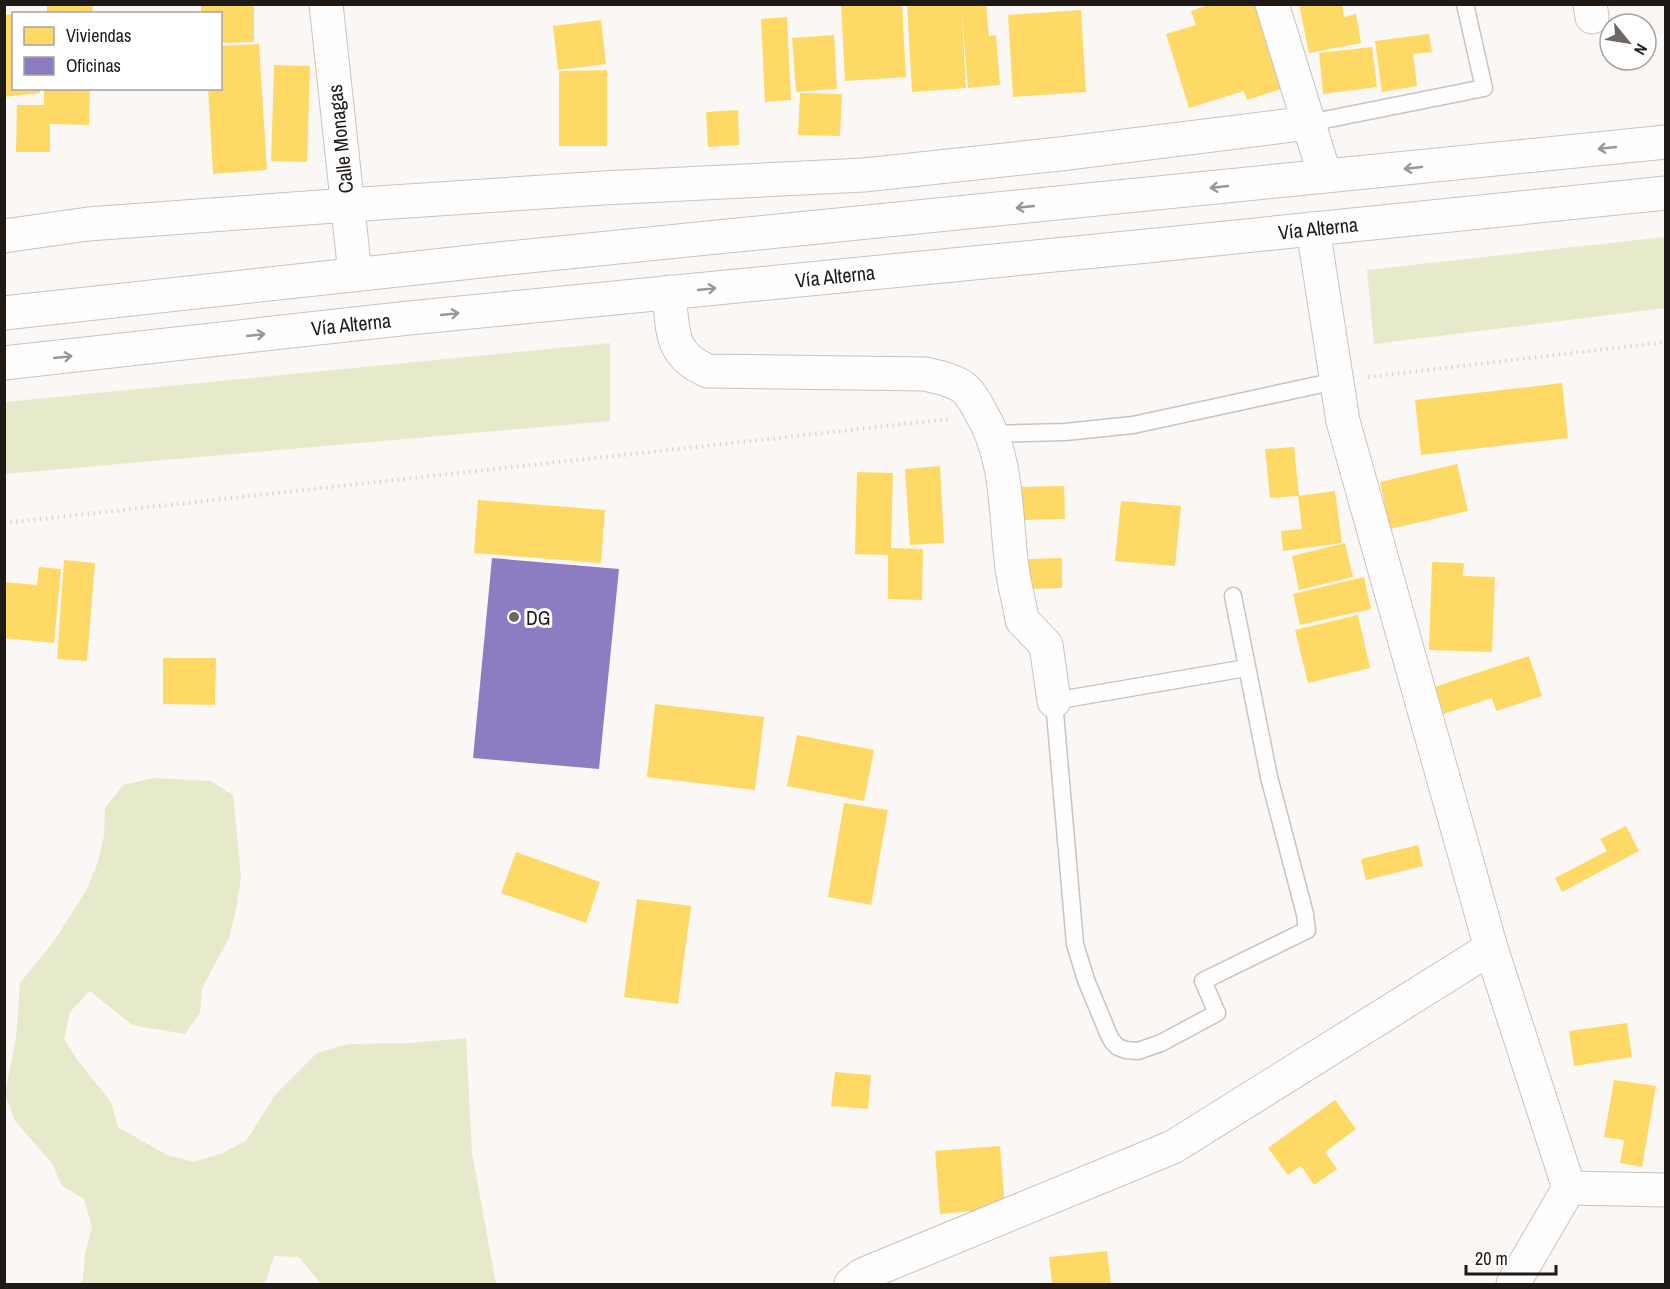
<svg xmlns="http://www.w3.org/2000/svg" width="1670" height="1289" viewBox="0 0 1670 1289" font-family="'Archivo Narrow',sans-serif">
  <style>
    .green { fill: #e6e9ca }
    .homes { fill: #ffd966 }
    .offices { fill: #8e7cc3 }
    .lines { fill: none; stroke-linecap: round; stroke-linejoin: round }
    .service-casing { stroke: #c8c3c0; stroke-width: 19 }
    .minor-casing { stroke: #c8c3c0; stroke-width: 35 }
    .trunk-casing { stroke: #c8c3c0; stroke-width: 35 }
    .path { stroke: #d7d6d6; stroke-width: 4; stroke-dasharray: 1.5 4.5; stroke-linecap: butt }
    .service { stroke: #fefefe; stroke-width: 16 }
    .minor { stroke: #fefefe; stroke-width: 33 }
    .trunk { stroke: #fefefe; stroke-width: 33 }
    .oneway { stroke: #9a9796 }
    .poi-dot { fill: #6d6764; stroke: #fff; stroke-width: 2 }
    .labels { text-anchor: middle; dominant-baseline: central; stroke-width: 6; stroke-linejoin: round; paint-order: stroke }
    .street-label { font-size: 20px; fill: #201a16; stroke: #fff }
    .poi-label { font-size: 20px; fill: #201a16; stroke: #fff; text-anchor: start }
  </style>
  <rect width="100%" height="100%" fill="#fbf7f5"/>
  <g class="green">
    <polygon points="1665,237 1665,308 1374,344 1367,270"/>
    <polygon points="610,343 610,421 5,474 5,402"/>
    <polygon points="154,778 211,781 233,795 241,877 236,910 229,938 202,988 200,1013 185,1034 132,1025 90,991 70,1012 64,1039 78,1061 111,1102 118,1127 167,1155 193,1162 220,1154 246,1141 276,1094 317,1053 349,1044 412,1043 466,1038 472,1153 496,1284 321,1284 299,1257 274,1256 265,1284 79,1284 83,1280 85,1254 92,1227 84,1199 62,1186 51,1162 15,1121 5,1094 16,1038 20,983 54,941 86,891 98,862 104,836 105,808 123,785"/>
  </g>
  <g class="homes">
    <polygon points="47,4 93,4 92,14 47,14"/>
    <polygon points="201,4 254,4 254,42 220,43 220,14 201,14"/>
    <polygon points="841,4 902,4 906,77 845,81"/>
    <polygon points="907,4 986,4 989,36 996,35 1000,85 968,88 962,14 966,88 912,92"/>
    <polygon points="1211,4 1255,4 1281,89 1247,100 1244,91 1189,108 1166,34 1196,25 1191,11"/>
    <polygon points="1299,4 1342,4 1344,17 1356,14 1361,43 1309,53"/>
    <polygon points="1081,10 1086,92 1013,97 1008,15"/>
    <polygon points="14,14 14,88 40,88 40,93 4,97 4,15"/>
    <polygon points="787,17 791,100 765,102 761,19"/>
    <polygon points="601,20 606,64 558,70 553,26"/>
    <polygon points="1429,34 1432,52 1413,54 1417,86 1382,92 1375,41"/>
    <polygon points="834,35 837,89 796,92 792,38"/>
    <polygon points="259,44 267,170 213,174 208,88 220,88 220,46"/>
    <polygon points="1372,47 1377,87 1323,94 1319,53"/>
    <polygon points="274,65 310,66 307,162 271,161"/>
    <polygon points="607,70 607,146 559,146 559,71"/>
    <polygon points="44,88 90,88 89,125 50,124 50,152 16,152 17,105 44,105"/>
    <polygon points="800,93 842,94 840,136 798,135"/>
    <polygon points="738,110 739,145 708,147 706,112"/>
    <polygon points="1562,383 1568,438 1421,455 1415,400"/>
    <polygon points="1294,447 1299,496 1270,498 1265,449"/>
    <polygon points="1457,464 1468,511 1390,529 1380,482"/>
    <polygon points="940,466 944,543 910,545 905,469"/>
    <polygon points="857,472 893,473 891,548 923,549 922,600 888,599 888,555 855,554"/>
    <polygon points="1064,486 1065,519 1022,520 1022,487"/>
    <polygon points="1335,491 1342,543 1283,551 1281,531 1302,529 1298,496"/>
    <polygon points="478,500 605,510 601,563 474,553"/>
    <polygon points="1121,501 1181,506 1175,566 1115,561"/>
    <polygon points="1345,543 1353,577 1299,590 1292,556"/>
    <polygon points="1062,558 1062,588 1029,589 1029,559"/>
    <polygon points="64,560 95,563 87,661 57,659"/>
    <polygon points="1432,562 1464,563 1463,576 1495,577 1492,652 1429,650"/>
    <polygon points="39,567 61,569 54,643 4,638 4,582 37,585"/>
    <polygon points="1364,577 1371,609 1300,625 1293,594"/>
    <polygon points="1358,615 1370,668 1308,683 1295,630"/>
    <polygon points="1529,656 1542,696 1496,711 1492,698 1431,718 1422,691"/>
    <polygon points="163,658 216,658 215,705 163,704"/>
    <polygon points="655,704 764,717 755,790 647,777"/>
    <polygon points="797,735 874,750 864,801 787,786"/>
    <polygon points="844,803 888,810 871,905 828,897"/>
    <polygon points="1626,826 1639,851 1562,892 1555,878 1607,851 1600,839"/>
    <polygon points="1418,845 1423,866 1366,880 1361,859"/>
    <polygon points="516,852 600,882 586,923 501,893"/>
    <polygon points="637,899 691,906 678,1004 624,997"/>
    <polygon points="1627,1023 1632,1057 1574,1066 1569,1031"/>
    <polygon points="835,1072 871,1075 868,1109 831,1106"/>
    <polygon points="1614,1080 1656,1086 1642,1167 1620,1163 1624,1140 1604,1137"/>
    <polygon points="1335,1100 1356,1129 1325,1152 1337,1169 1314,1185 1301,1166 1288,1175 1268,1148"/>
    <polygon points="1000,1146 1005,1208 940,1214 935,1151"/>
    <polygon points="1107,1251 1111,1284 1052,1284 1049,1257"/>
  </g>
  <polygon class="offices" points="492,558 619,569 599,769 473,758"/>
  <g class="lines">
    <g class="service-casing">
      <g id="service">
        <polyline points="1309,123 1484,88 1465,4"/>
        <polyline points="993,434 1065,432 1133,425 1336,381"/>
        <polyline points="1233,596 1269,777 1305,914 1307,930 1203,981 1217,1013 1161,1043 1138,1051 1126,1050 1118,1047 1112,1041 1108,1033 1086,980 1075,944 1054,701 1246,668"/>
      </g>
    </g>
    <g class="minor-casing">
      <g id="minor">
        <polyline points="326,4 355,274"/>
        <polyline points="1272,4 1325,176"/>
        <polyline points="1590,4 1592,17"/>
        <polyline points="1313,229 1343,421 1491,948 1569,1188"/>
        <polyline points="4,236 88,224 348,205 603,188 864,175 1060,154 1309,123"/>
        <path d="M669 292C673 329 669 355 708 371L925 374C938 377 954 380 964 388 971 394 976 403 980 411 1009 458 1005 515 1012 568 1014 583 1018 598 1021 613L1022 620 1046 645 1054 701"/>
        <polyline points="851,1284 862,1275 1173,1147 1491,948"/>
        <polyline points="1513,1284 1569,1188 1666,1190"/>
      </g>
    </g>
    <g class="trunk-casing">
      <g id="trunk">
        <polyline points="4,313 508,258 1666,142"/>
        <polyline points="4,363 409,318 1147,246 1666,193"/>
      </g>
    </g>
    <g class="path">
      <polyline points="1368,377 1666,342"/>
      <polyline points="4,523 950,419"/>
    </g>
    <use href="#service" class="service"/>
    <use href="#minor" class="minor"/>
    <use href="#trunk" class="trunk"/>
  </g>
  <defs><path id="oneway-shaft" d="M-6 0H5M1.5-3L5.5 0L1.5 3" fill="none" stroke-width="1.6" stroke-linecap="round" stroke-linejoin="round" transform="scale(1.5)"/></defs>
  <g class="oneway">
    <use href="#oneway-shaft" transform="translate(1607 148) rotate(174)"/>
    <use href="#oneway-shaft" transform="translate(1413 168) rotate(174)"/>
    <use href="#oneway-shaft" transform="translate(1219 187) rotate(174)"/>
    <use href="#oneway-shaft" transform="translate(1025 207) rotate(174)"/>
    <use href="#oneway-shaft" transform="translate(707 289) rotate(-6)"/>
    <use href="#oneway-shaft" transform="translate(450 314) rotate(-6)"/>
    <use href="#oneway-shaft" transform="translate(256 335) rotate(-6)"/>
    <use href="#oneway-shaft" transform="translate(63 357) rotate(-6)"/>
  </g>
  <circle class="poi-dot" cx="514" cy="617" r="6"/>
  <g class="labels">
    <g class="street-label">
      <text transform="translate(340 139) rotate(-96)">Calle Monagas</text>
      <text transform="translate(1318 228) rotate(-6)">Vía Alterna</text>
      <text transform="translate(835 276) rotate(-6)">Vía Alterna</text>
      <text transform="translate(351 324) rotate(-6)">Vía Alterna</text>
    </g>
    <g class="poi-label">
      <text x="526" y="617">DG</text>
    </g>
  </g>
  <rect width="1670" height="1289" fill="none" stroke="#201a16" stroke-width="12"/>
  <rect x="12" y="12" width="210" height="78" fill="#ffffff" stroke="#a6a3a2" stroke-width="1.5"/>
  <rect x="24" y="27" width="30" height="18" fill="#ffd966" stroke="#a6a3a2" stroke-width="1.5"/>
  <text x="66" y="42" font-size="18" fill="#201a16">Viviendas</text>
  <rect x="24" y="57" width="30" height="18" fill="#8e7cc3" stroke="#a6a3a2" stroke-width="1.5"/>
  <text x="66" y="72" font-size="18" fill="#201a16">Oficinas</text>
  <g transform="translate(1628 42) rotate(120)"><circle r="28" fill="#ffffff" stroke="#a6a3a2" stroke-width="1.5"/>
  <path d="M0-4.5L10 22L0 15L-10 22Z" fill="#6d6764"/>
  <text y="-9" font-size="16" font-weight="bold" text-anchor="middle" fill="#201a16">N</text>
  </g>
  <path d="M1466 1265v9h90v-9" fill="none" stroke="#201a16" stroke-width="3"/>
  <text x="1475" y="1265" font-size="18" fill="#201a16" stroke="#ffffff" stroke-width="4.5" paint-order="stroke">20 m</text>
</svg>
